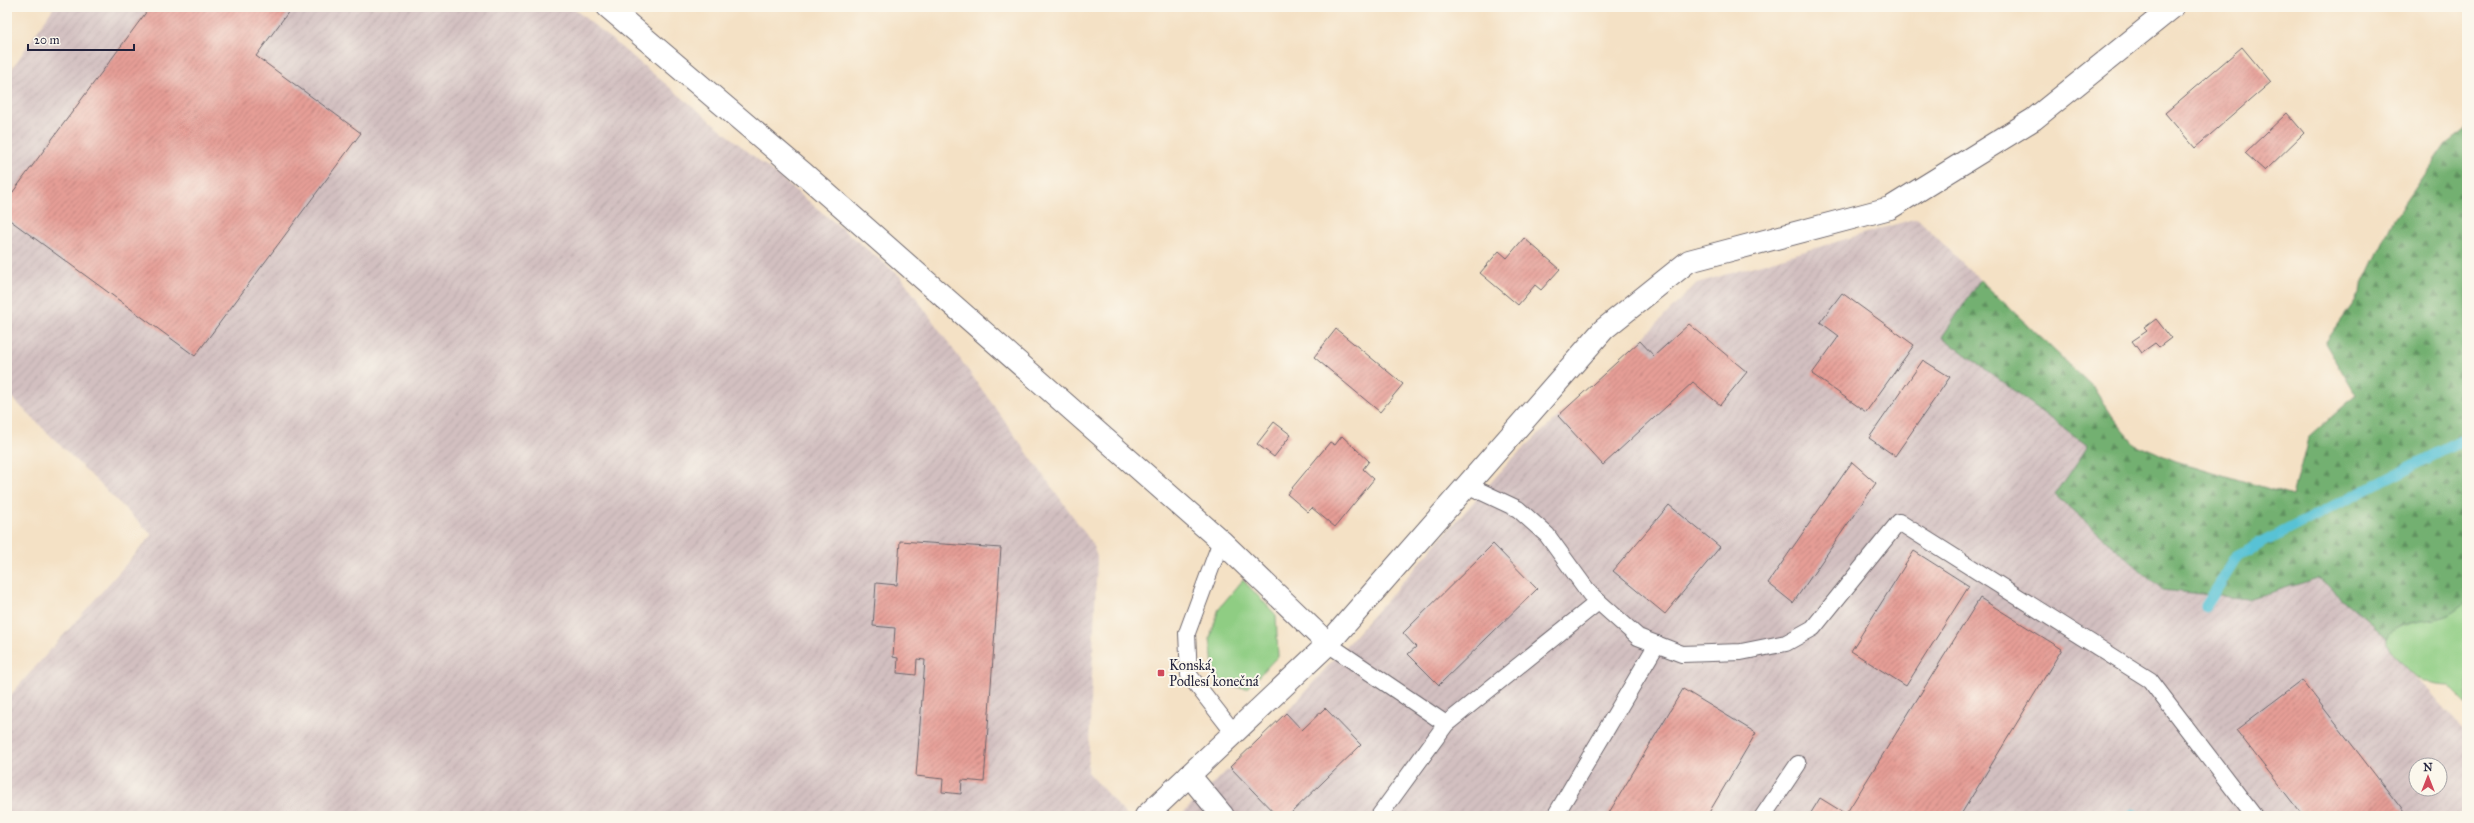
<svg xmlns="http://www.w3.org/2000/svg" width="2474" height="823" viewBox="0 0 2474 823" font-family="'IM FELL Great Primer',serif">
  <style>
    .industrial { fill: url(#industrial-furrows); fill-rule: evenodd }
    .green { fill: #8fcd83; stroke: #58785f }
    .forest { fill: url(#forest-firs); stroke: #4a6956 }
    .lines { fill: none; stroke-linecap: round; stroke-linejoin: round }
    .stream { stroke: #59c2d5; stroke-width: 11 }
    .building { fill: url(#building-hatch) }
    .lane-casing { stroke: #6c656b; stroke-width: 18 }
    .street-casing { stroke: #6c656b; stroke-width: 24 }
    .lane { stroke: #fff; stroke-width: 16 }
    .street { stroke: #fff; stroke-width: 22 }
    .poi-dot { fill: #d1495b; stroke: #fbf7ec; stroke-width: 1.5 }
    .labels { text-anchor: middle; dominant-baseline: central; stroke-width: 4; stroke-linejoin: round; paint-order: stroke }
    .poi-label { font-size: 14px; fill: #22223b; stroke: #fbf7ec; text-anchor: start }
  </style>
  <defs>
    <pattern id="industrial-furrows" width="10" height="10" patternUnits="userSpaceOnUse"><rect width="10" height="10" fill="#d2bfc0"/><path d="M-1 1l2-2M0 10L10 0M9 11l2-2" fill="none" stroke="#b4a4a6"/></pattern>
    <pattern id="forest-firs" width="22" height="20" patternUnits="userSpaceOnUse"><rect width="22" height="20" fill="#73b071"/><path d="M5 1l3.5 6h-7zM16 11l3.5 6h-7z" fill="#5e8f5e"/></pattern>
    <pattern id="building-hatch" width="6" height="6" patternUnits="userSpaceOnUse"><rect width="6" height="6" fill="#e69e96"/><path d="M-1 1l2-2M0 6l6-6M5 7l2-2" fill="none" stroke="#ba807c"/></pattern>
  </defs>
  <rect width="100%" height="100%" fill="#fbf7ec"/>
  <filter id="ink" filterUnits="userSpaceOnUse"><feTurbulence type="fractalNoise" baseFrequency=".025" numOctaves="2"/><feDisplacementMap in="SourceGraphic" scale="8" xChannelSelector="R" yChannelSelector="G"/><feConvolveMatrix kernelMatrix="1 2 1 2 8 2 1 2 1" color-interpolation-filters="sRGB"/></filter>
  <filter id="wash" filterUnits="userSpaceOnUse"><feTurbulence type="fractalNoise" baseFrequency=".012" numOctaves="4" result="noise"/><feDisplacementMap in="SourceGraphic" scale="16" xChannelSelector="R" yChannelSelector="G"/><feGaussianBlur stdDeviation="0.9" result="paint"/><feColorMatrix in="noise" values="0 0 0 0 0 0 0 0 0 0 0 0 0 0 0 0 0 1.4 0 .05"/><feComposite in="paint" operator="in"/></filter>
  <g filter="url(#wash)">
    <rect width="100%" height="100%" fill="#f4e1c5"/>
    <g class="industrial">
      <polygon points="54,7 572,7 902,278 1092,543 1097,557 1088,772 1127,816 7,816 7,699 152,535 7,393 7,76"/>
      <path d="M1917 218 1980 280 1942 337 2088 446 2055 495 2248 599 2319 578 2387 638 2388 646 2467 734V816H2113L2110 809 2105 816H1180L1286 713 1510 461 1640 341 1697 283ZM2416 765H2440V789H2416Z"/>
    </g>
    <g class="green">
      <polygon points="1243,580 1276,615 1278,656 1247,688 1224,686 1213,667 1210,638 1219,608"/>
      <path d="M2467 603V704L2449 686C2426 685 2420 681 2404 664 2399 659 2390 652 2388 646 2378 623 2432 620 2446 616 2453 614 2460 607 2467 603Z"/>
    </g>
    <path class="forest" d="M2467 128V603C2461 607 2455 612 2449 615 2429 624 2399 617 2387 638L2319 578 2248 599 2163 590 2055 495 2088 446 1942 337 1980 280 2093 387 2113 418 2135 444 2176 461 2293 496 2308 438 2356 395 2325 343 2355 301 2394 219 2446 144Z"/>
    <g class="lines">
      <g class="stream">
        <polyline points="2206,606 2238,555 2467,438"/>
        <polyline points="2131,816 2133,814"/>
      </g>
    </g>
    <g id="blocks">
      <g class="building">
        <polygon points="150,7 292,7 256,56 361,133 195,356 7,218 7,200"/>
        <polygon points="2242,47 2271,82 2195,148 2165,113"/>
        <polygon points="2287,113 2304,133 2265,171 2245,153"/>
        <polygon points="1524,238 1560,269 1541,290 1535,285 1518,305 1480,273 1499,251 1507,258"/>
        <polygon points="1842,293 1914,345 1866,412 1812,374 1839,336 1820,322"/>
        <polygon points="2156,319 2171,338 2159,347 2155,343 2141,353 2132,341 2147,331 2144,328"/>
        <polygon points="1689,324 1747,372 1720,405 1693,382 1603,465 1558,416 1640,341 1654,356"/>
        <polygon points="1336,329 1403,384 1380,412 1314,357"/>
        <polygon points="1923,360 1950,377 1895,456 1869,438"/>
        <polygon points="1274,422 1291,435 1274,457 1257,444"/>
        <polygon points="1342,436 1369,461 1363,469 1374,479 1335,527 1312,508 1308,512 1287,494 1330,442 1335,445"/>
        <polygon points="1852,462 1876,483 1793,603 1768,583"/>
        <polygon points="1669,505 1720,547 1665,614 1613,571"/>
        <polygon points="900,541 1001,548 984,782 962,780 961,794 942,792 943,779 916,776 925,660 917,659 916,675 897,673 898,658 893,657 895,628 873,626 876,583 897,585"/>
        <polygon points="1493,544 1537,589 1439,685 1408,654 1416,647 1403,633"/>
        <polygon points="1914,551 1969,586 1906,686 1851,651"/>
        <polygon points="1980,598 2062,649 1960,816 1809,816 1820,798 1846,814"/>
        <polygon points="2302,680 2407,816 2303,816 2236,730"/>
        <polygon points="1683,689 1756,733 1707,816 1607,816"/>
        <polygon points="1325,708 1361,745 1288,816 1277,816 1230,767 1286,713 1302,730"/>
      </g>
    </g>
  </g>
  <g filter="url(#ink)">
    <use href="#blocks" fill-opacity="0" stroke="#6c656b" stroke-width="1"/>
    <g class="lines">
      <g class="lane-casing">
        <g id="lane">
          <polyline points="1467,485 1518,509 1547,535 1590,594 1638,637 1682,654 1741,652 1786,643 1813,628 1899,522 2150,680 2254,816"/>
          <polyline points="1221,541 1187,633 1189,675 1234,733"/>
          <polyline points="1328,644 1446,724"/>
          <polyline points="1379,816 1446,724 1598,602"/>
          <polyline points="1555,816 1657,644"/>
          <polyline points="1763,816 1798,764"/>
        </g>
      </g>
      <g class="street-casing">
        <g id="street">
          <polyline points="608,7 803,173 1221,541 1328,644"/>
          <polyline points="1189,775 1223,816"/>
          <polyline points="1146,816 1328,644 1604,329 1689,261 1890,208 2034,119 2173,7"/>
        </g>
      </g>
      <use href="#lane" class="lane"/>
      <use href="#street" class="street"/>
    </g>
  </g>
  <rect class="poi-dot" x="1157" y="669" width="8" height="8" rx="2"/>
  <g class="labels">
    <g class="poi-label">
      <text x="1169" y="665">Konská,<tspan x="1169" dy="16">Podlesí konečná</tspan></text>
    </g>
  </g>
  <rect width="2474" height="823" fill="none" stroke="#fbf7ec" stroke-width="24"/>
  <g transform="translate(2428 777)"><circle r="19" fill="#fbf7ec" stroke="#a4a2a5"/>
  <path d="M0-3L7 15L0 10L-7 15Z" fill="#d1495b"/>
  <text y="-6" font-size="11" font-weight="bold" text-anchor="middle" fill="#22223b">N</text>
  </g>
  <path d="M28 44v6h106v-6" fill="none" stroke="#22223b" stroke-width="2"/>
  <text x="34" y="44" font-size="12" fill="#22223b" stroke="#fbf7ec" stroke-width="3" paint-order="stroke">20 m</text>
</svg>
